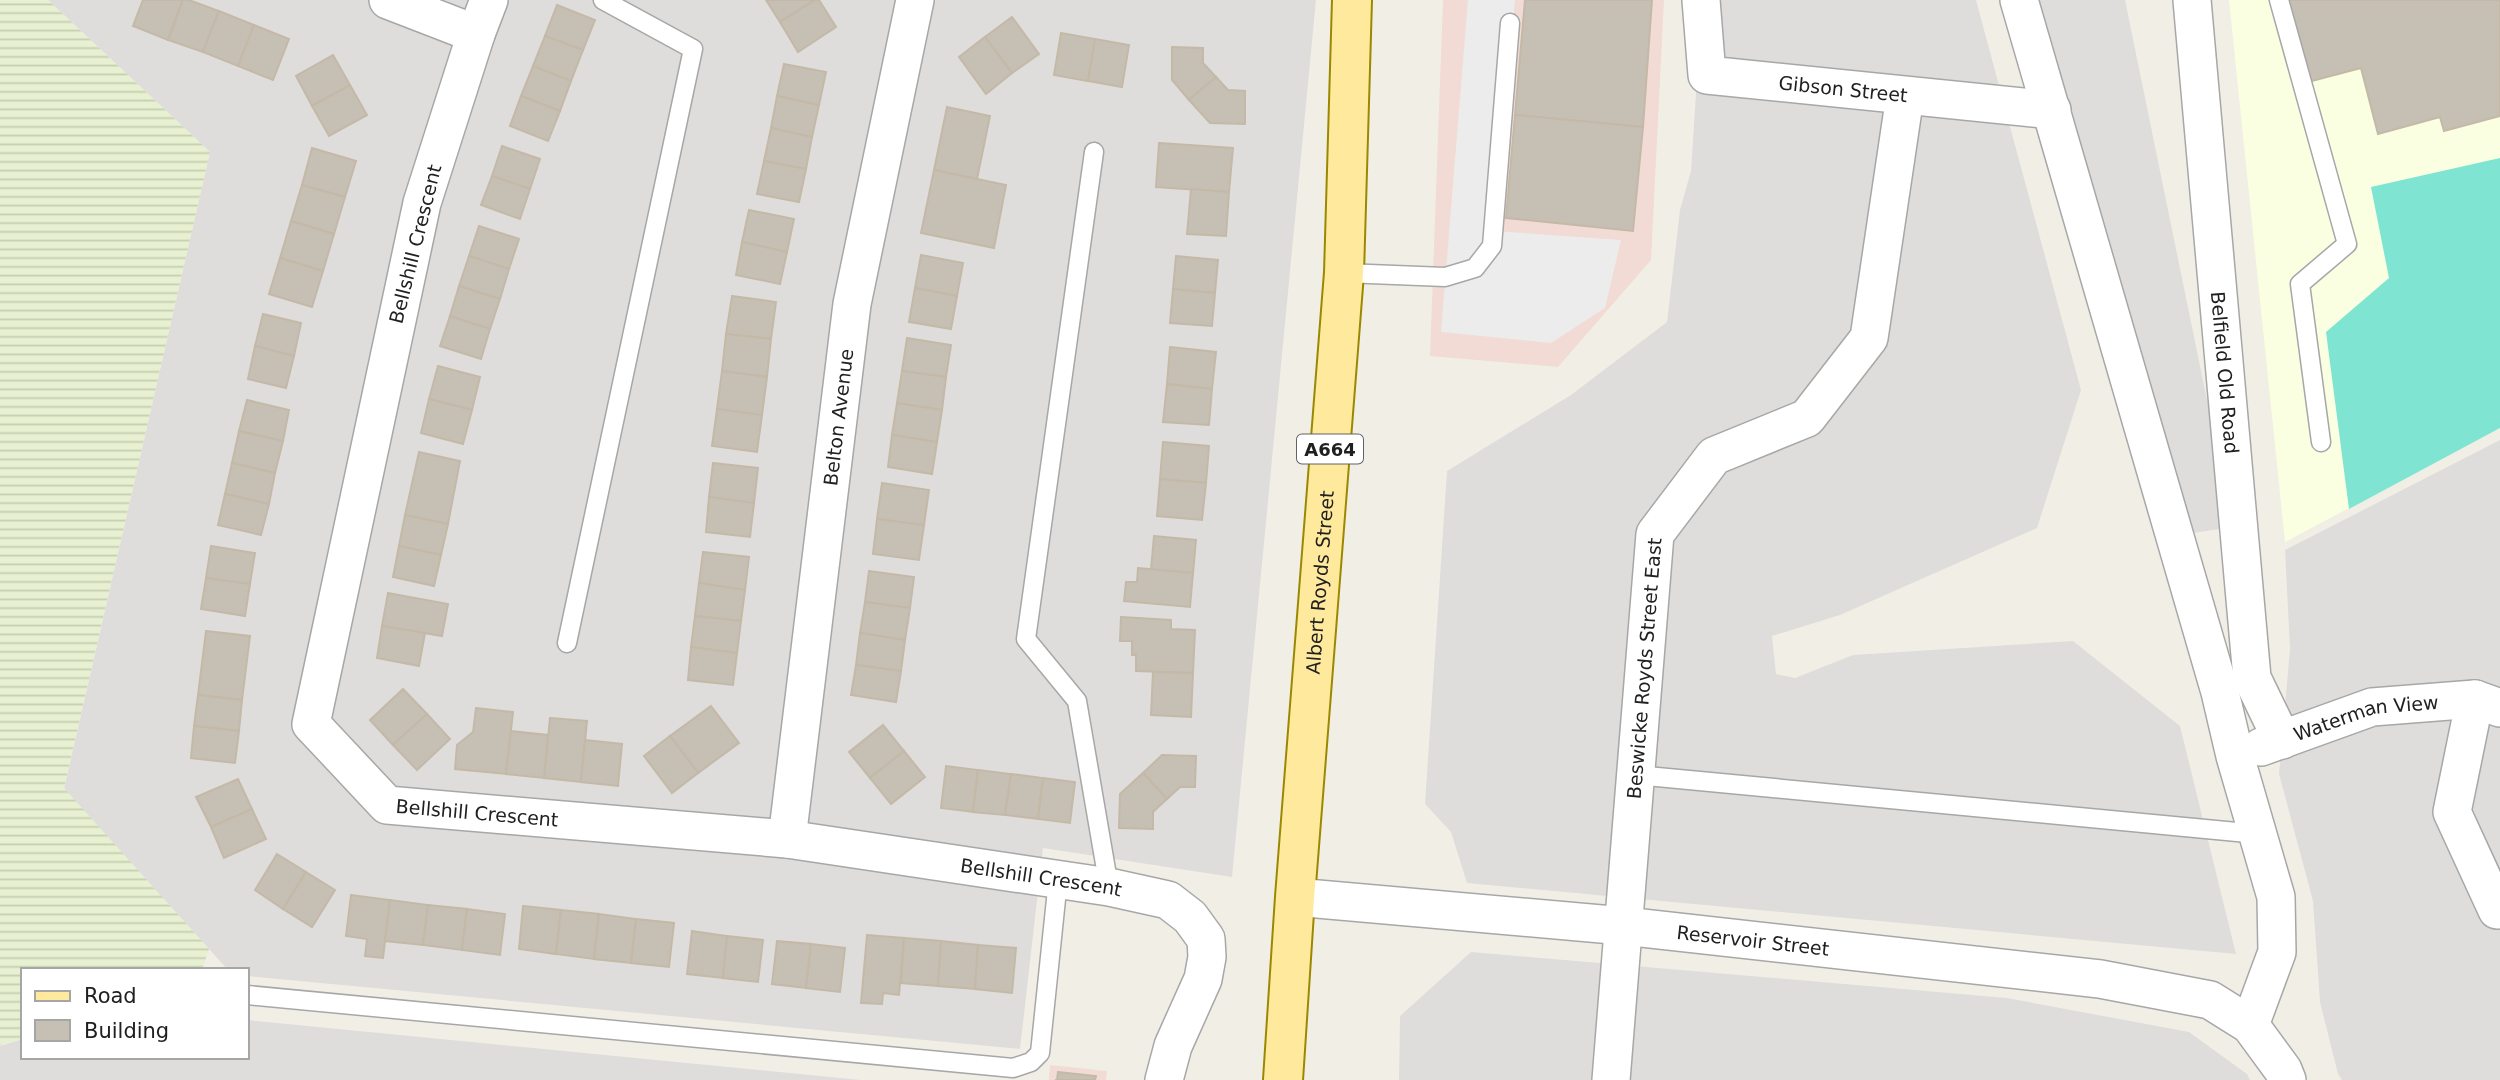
<svg xmlns="http://www.w3.org/2000/svg" width="2500" height="1080" viewBox="0 0 2500 1080" font-family="'DejaVu Sans',sans-serif">
  <style>
    .residential { fill: #dedddc }
    .commercial { fill: #f2dbd4 }
    .education { fill: #f9ffe0 }
    .farmland { fill: url(#farmland-rules) }
    .pitch { fill: #7fe5d2 }
    .parking { fill: #ececec }
    .building { fill: #c6bfb4; stroke: #c4b9a7; stroke-width: 2 }
    .lines { fill: none; stroke-linecap: round; stroke-linejoin: round }
    .service-casing { stroke: #a7a7a7; stroke-width: 21 }
    .minor-casing { stroke: #a7a7a7; stroke-width: 40 }
    .primary-casing { stroke: #9b8800; stroke-width: 42 }
    .service { stroke: #fff; stroke-width: 18 }
    .minor { stroke: #fff; stroke-width: 37 }
    .primary { stroke: #ffe99c; stroke-width: 38 }
    .labels { text-anchor: middle; dominant-baseline: central; stroke-width: 5; stroke-linejoin: round; paint-order: stroke }
    .shield { fill: #fff; stroke: #636363; stroke-width: 2 }
    .shield-label { font-size: 18px; font-weight: bold; fill: #202020 }
    .street-label { font-size: 19px; fill: #202020; stroke: #fff }
  </style>
  <defs>
    <pattern id="farmland-rules" width="6" height="5" patternUnits="userSpaceOnUse" patternTransform="scale(1.75)"><rect width="6" height="5" fill="#e7f0d0"/><path d="M0 2.5h6" fill="none" stroke="#c6ceb2"/></pattern>
  </defs>
  <rect width="100%" height="100%" fill="#f1efe5"/>
  <g class="residential">
    <polygon points="48,0 1316,0 1232,877 1043,848 1020,1049 247,976 247,970 228,970 64,789 210,152"/>
    <polygon points="1702,0 1976,0 2081,390 2037,528 1840,615 1772,636 1776,674 1795,678 1853,655 2073,641 2180,726 2236,954 1467,883 1451,832 1425,804 1447,471 1571,395 1667,322 1680,210 1691,171"/>
    <polygon points="2028,0 2125,0 2233,527 2180,535"/>
    <polygon points="2500,440 2500,1080 2342,1080 2338,1074 2320,1002 2313,901 2279,774 2290,649 2285,550"/>
    <polygon points="1471,952 2007,998 2189,1032 2247,1074 2250,1080 1399,1080 1400,1016"/>
    <polygon points="247,1020 861,1080 0,1080 0,1046 23,1039 23,1057 247,1057"/>
  </g>
  <g class="commercial">
    <polygon points="1443,0 1664,0 1651,260 1558,367 1430,356"/>
    <polygon points="1050,1065 1107,1071 1106,1080 1049,1080"/>
  </g>
  <polygon class="education" points="2229,0 2500,0 2500,428 2285,542"/>
  <polygon class="farmland" points="0,0 48,0 210,152 64,788 209,949 202,970 23,970 23,1039 0,1045"/>
  <polygon class="pitch" points="2500,158 2500,428 2349,509 2326,332 2389,278 2371,187"/>
  <polygon class="parking" points="1468,0 1515,0 1494,231 1621,240 1605,308 1551,343 1441,332"/>
  <g class="building">
    <polygon points="143,0 183,0 168,40 133,26"/>
    <polygon points="183,0 189,0 219,11 203,52 168,40"/>
    <polygon points="766,0 815,0 780,22"/>
    <polygon points="815,0 819,0 836,27 798,52 780,22"/>
    <polygon points="1525,0 1652,0 1643,127 1515,115"/>
    <polygon points="2287,0 2500,0 2500,116 2444,131 2440,117 2378,134 2361,68 2308,82"/>
    <polygon points="557,5 595,20 583,50 545,36"/>
    <polygon points="219,11 254,25 238,66 203,52"/>
    <polygon points="1012,17 1039,54 1012,73 985,37"/>
    <polygon points="254,25 289,39 273,80 238,66"/>
    <polygon points="1061,33 1095,39 1088,81 1054,75"/>
    <polygon points="545,36 583,50 571,81 533,66"/>
    <polygon points="985,37 1012,73 986,94 959,57"/>
    <polygon points="1095,39 1129,45 1122,87 1088,81"/>
    <polygon points="1172,47 1203,48 1203,63 1216,77 1189,100 1172,80"/>
    <polygon points="333,55 350,85 312,106 296,76"/>
    <polygon points="784,64 826,72 819,105 777,96"/>
    <polygon points="533,66 571,81 560,111 521,96"/>
    <polygon points="1216,77 1228,90 1245,91 1245,124 1210,123 1189,100"/>
    <polygon points="350,85 367,115 329,136 312,106"/>
    <polygon points="521,96 560,111 548,141 510,126"/>
    <polygon points="777,96 819,105 812,137 771,128"/>
    <polygon points="947,107 990,116 977,179 934,170"/>
    <polygon points="1515,115 1643,127 1633,231 1506,218"/>
    <polygon points="771,128 812,137 806,169 764,161"/>
    <polygon points="1159,143 1233,148 1229,192 1156,187"/>
    <polygon points="502,146 540,159 530,189 492,176"/>
    <polygon points="312,148 356,161 345,197 302,185"/>
    <polygon points="764,161 806,169 799,202 757,194"/>
    <polygon points="934,170 1006,185 994,248 921,233"/>
    <polygon points="492,176 530,189 520,219 481,205"/>
    <polygon points="302,185 345,197 334,234 291,221"/>
    <polygon points="1191,189 1229,192 1226,236 1187,234"/>
    <polygon points="749,210 794,219 787,252 742,242"/>
    <polygon points="291,221 334,234 323,271 280,258"/>
    <polygon points="479,226 519,239 509,269 469,256"/>
    <polygon points="742,242 787,252 780,284 736,275"/>
    <polygon points="921,255 963,263 957,296 915,288"/>
    <polygon points="469,256 509,269 500,299 459,286"/>
    <polygon points="1176,256 1218,260 1215,293 1173,289"/>
    <polygon points="280,258 323,271 312,307 269,294"/>
    <polygon points="459,286 500,299 490,329 450,316"/>
    <polygon points="915,288 957,296 951,329 909,322"/>
    <polygon points="1173,289 1215,293 1212,326 1170,323"/>
    <polygon points="732,296 776,302 771,339 726,334"/>
    <polygon points="263,314 301,323 294,356 255,346"/>
    <polygon points="450,316 490,329 481,359 440,346"/>
    <polygon points="726,334 771,339 767,377 722,371"/>
    <polygon points="907,338 951,345 946,377 902,371"/>
    <polygon points="255,346 294,356 286,388 248,379"/>
    <polygon points="1170,347 1216,352 1212,389 1167,384"/>
    <polygon points="438,366 480,377 472,410 429,399"/>
    <polygon points="722,371 767,377 762,415 717,409"/>
    <polygon points="902,371 946,377 942,410 897,403"/>
    <polygon points="1167,384 1212,389 1209,425 1163,422"/>
    <polygon points="429,399 472,410 463,444 421,433"/>
    <polygon points="247,400 289,410 283,441 239,431"/>
    <polygon points="897,403 942,410 937,442 892,435"/>
    <polygon points="717,409 762,415 757,452 712,446"/>
    <polygon points="239,431 283,441 275,473 232,463"/>
    <polygon points="892,435 937,442 932,474 888,467"/>
    <polygon points="1163,442 1209,446 1206,483 1160,479"/>
    <polygon points="419,452 460,461 448,524 405,515"/>
    <polygon points="232,463 275,473 269,504 225,494"/>
    <polygon points="713,463 758,468 754,503 709,497"/>
    <polygon points="1160,479 1206,483 1202,520 1157,516"/>
    <polygon points="882,483 929,490 924,525 877,519"/>
    <polygon points="225,494 269,504 261,535 218,525"/>
    <polygon points="709,497 754,503 750,537 706,532"/>
    <polygon points="405,515 448,524 441,555 399,546"/>
    <polygon points="877,519 924,525 919,560 873,554"/>
    <polygon points="1154,536 1196,540 1193,573 1151,570"/>
    <polygon points="211,546 255,553 250,584 206,578"/>
    <polygon points="399,546 441,555 434,586 393,577"/>
    <polygon points="703,552 749,557 745,590 699,583"/>
    <polygon points="1138,568 1193,573 1190,607 1124,601 1126,582 1137,582"/>
    <polygon points="869,571 914,577 910,608 865,602"/>
    <polygon points="206,578 250,584 245,616 201,609"/>
    <polygon points="699,583 745,590 741,621 695,616"/>
    <polygon points="388,593 448,604 442,636 382,626"/>
    <polygon points="865,602 910,608 905,640 860,633"/>
    <polygon points="695,616 741,621 737,653 691,647"/>
    <polygon points="1121,617 1171,620 1171,629 1195,630 1193,673 1136,671 1136,655 1132,655 1132,641 1120,641"/>
    <polygon points="382,626 425,633 419,666 377,658"/>
    <polygon points="206,631 250,636 242,700 198,695"/>
    <polygon points="860,633 905,640 901,671 856,665"/>
    <polygon points="691,647 737,653 733,685 688,680"/>
    <polygon points="856,665 901,671 896,702 851,695"/>
    <polygon points="1153,672 1193,673 1191,717 1151,715"/>
    <polygon points="403,689 427,714 393,745 370,720"/>
    <polygon points="198,695 242,700 239,731 194,726"/>
    <polygon points="711,706 739,743 698,773 670,736"/>
    <polygon points="476,708 513,712 506,774 455,769 457,745 473,732"/>
    <polygon points="427,714 450,739 417,770 393,745"/>
    <polygon points="550,718 587,721 581,782 544,778"/>
    <polygon points="883,725 904,751 870,778 849,752"/>
    <polygon points="194,726 239,731 235,763 191,758"/>
    <polygon points="511,731 548,735 544,778 506,774"/>
    <polygon points="670,736 698,773 672,793 644,756"/>
    <polygon points="585,740 622,744 618,786 581,782"/>
    <polygon points="904,751 925,777 891,804 870,778"/>
    <polygon points="1162,755 1196,756 1195,787 1180,787 1167,799 1143,773"/>
    <polygon points="946,766 978,770 973,812 941,808"/>
    <polygon points="978,770 1011,774 1005,815 973,812"/>
    <polygon points="1143,773 1167,799 1153,812 1153,829 1119,828 1120,794"/>
    <polygon points="1011,774 1043,778 1038,819 1005,815"/>
    <polygon points="1043,778 1075,782 1070,823 1038,819"/>
    <polygon points="238,779 252,809 211,827 196,797"/>
    <polygon points="252,809 266,839 224,858 211,827"/>
    <polygon points="277,854 306,872 283,909 255,890"/>
    <polygon points="306,872 335,890 312,927 283,909"/>
    <polygon points="351,895 390,900 383,958 365,956 367,939 346,936"/>
    <polygon points="390,900 428,905 423,945 385,941"/>
    <polygon points="428,905 467,909 462,950 423,945"/>
    <polygon points="523,906 561,910 556,954 519,949"/>
    <polygon points="467,909 505,914 500,955 462,950"/>
    <polygon points="561,910 599,914 594,959 556,954"/>
    <polygon points="599,914 636,919 631,963 594,959"/>
    <polygon points="636,919 674,923 669,967 631,963"/>
    <polygon points="692,931 727,936 723,978 687,974"/>
    <polygon points="867,935 904,938 899,995 883,993 882,1004 861,1003"/>
    <polygon points="727,936 763,940 758,982 723,978"/>
    <polygon points="904,938 941,941 938,986 901,983"/>
    <polygon points="777,941 811,944 806,988 772,984"/>
    <polygon points="941,941 978,945 975,989 938,986"/>
    <polygon points="811,944 845,948 840,992 806,988"/>
    <polygon points="978,945 1016,948 1012,993 975,989"/>
    <polygon points="1058,1072 1096,1076 1095,1080 1055,1080 1057,1080"/>
  </g>
  <g class="lines">
    <g class="service-casing">
      <g id="service">
        <polyline points="2279,0 2347,244 2300,284 2321,442"/>
        <polyline points="1094,152 1026,639 1077,701 1109,887"/>
        <polyline points="1344,273 1445,277 1475,268 1492,246 1510,23"/>
        <polyline points="567,643 693,49 603,0"/>
        <polyline points="1636,775 2258,834"/>
        <polyline points="247,995 1013,1068 1031,1062 1040,1053 1058,880"/>
      </g>
    </g>
    <g class="minor-casing">
      <g id="minor">
        <polyline points="388,0 476,34"/>
        <path id="s1" d="M489 0 476 34 422 203 311 724 387 805 787 839 1109 887 1168 900 1190 917 1206 939 1207 957 1203 979 1173 1046 1164 1080"/>
        <path id="s2" d="M1701 0 1707 75 2052 110"/>
        <polyline points="2019,0 2220,692 2235,756 2276,897 2277,952 2250,1025"/>
        <path id="s3" d="M2192 0 2252 678 2282 740"/>
        <polyline points="2475,699 2452,812 2497,910"/>
        <path id="s4" d="M2261 747 2372 707 2475 699 2500 708"/>
        <path id="s5" d="M787 839 852 304 915 0"/>
        <path id="s6" d="M1295 897 1624 926 2100 979 2210 1000 2250 1025 2283 1070 2287 1080"/>
        <path id="s7" d="M1611 1080 1655 534 1714 456 1807 418 1869 338 1905 96"/>
      </g>
    </g>
    <g class="primary-casing">
      <g id="primary">
        <path id="s8" d="M1283 1080 1295 897 1344 273 1352 0"/>
      </g>
    </g>
    <use href="#service" class="service"/>
    <use href="#minor" class="minor"/>
    <use href="#primary" class="primary"/>
  </g>
  <g class="labels">
    <rect class="shield" x="1297" y="434.5" width="66" height="29" rx="5"/>
    <g class="shield-label">
      <text x="1330" y="449">A664</text>
    </g>
    <g class="street-label">
      <text stroke="none"><textPath href="#s2" startOffset="212">Gibson Street</textPath></text>
      <text transform="translate(415 244) rotate(-76)">Bellshill Crescent</text>
      <text stroke="none"><textPath href="#s3" startOffset="374">Belfield Old Road</textPath></text>
      <text stroke="none"><textPath href="#s5" startOffset="425">Belton Avenue</textPath></text>
      <text stroke="none"><textPath href="#s8" startOffset="499">Albert Royds Street</textPath></text>
      <text stroke="none"><textPath href="#s7" startOffset="413">Beswicke Royds Street East</textPath></text>
      <text stroke="none"><textPath href="#s4" startOffset="110">Waterman View</textPath></text>
      <text stroke="none"><textPath href="#s1" startOffset="948">Bellshill Crescent</textPath></text>
      <text stroke="none"><textPath href="#s1" startOffset="1516">Bellshill Crescent</textPath></text>
      <text stroke="none"><textPath href="#s6" startOffset="460">Reservoir Street</textPath></text>
    </g>
  </g>
  <rect x="21" y="968" width="228" height="91" fill="#ffffff" stroke="#a6a6a6" stroke-width="2"/>
  <rect x="35" y="991" width="35" height="10" fill="#ffe99c" stroke="#a6a6a6" stroke-width="2"/>
  <text x="84" y="1003" font-size="21" fill="#202020">Road</text>
  <rect x="35" y="1020" width="35" height="21" fill="#c6bfb4" stroke="#a6a6a6" stroke-width="2"/>
  <text x="84" y="1038" font-size="21" fill="#202020">Building</text>
</svg>
